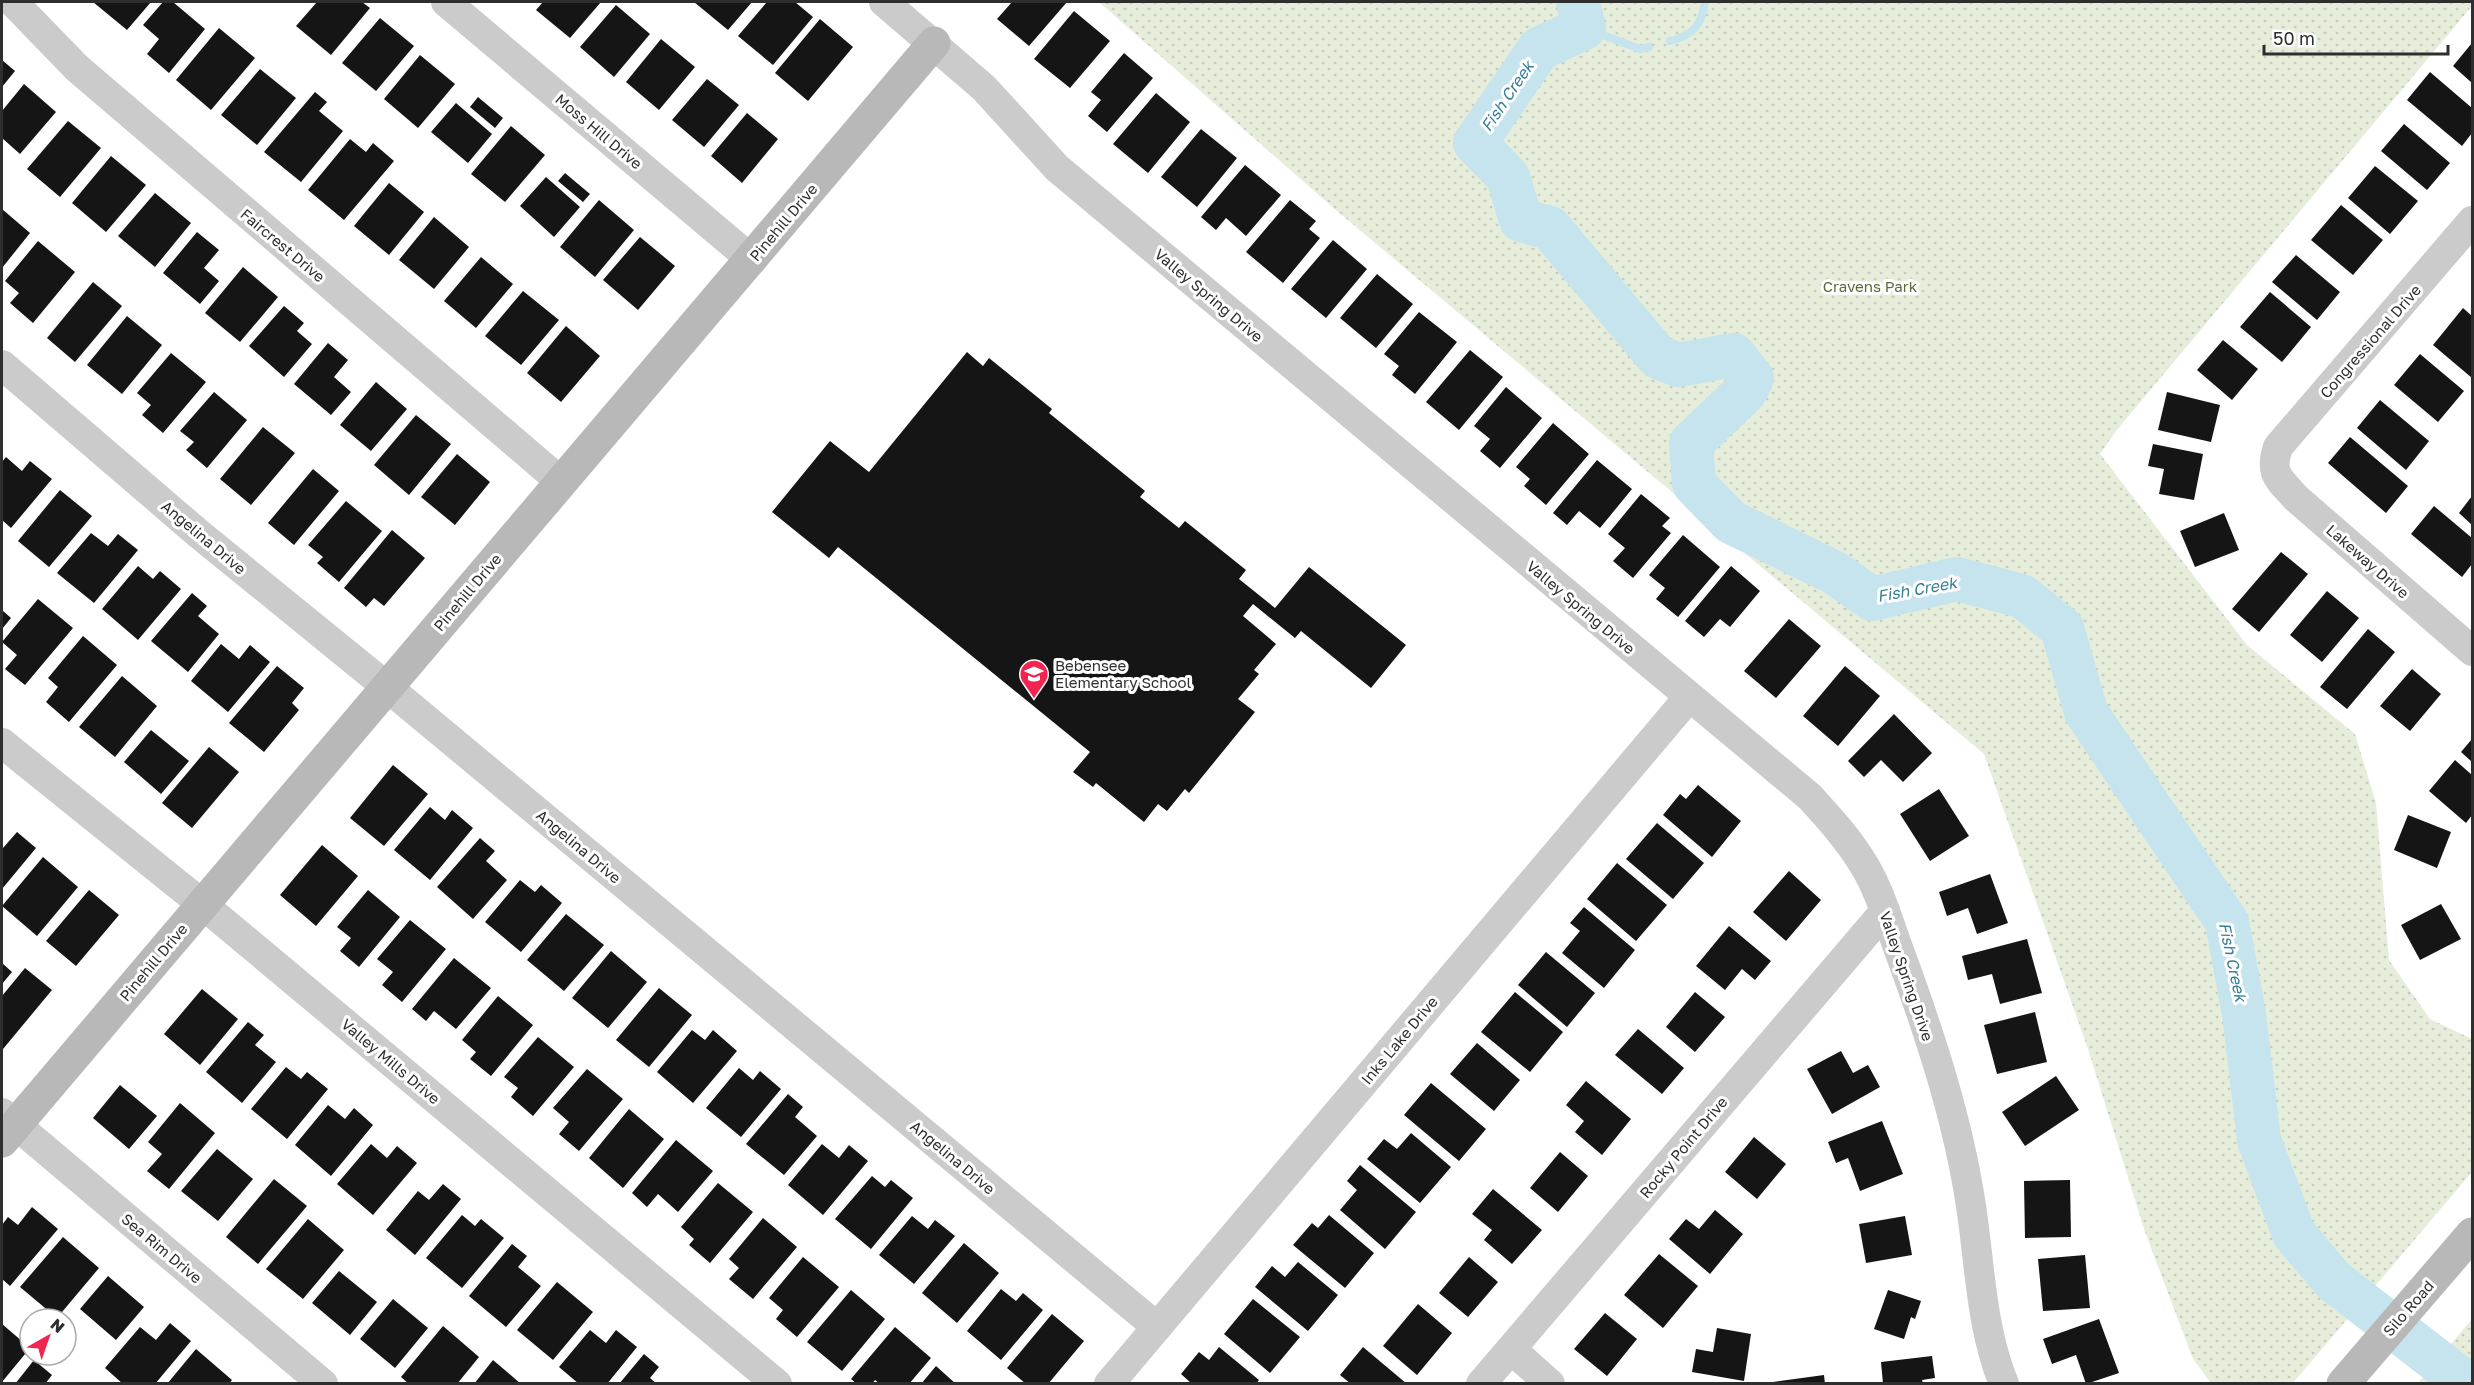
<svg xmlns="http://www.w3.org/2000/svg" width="2474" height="1385" viewBox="0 0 2474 1385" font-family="'Golos Text',sans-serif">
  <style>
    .park { fill: url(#park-dots) }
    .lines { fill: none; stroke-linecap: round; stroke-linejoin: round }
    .stream { stroke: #c6e4ee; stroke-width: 8 }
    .river { stroke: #c6e4ee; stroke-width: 44 }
    .building { fill: #151515 }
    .street { stroke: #cbcbcb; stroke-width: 30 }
    .secondary { stroke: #b8b8b8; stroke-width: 33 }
    .labels { text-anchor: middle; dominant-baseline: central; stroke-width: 6; stroke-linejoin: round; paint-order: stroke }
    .street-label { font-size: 15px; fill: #2e2e2e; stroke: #fff }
    .park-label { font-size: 15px; fill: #586d39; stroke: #fff }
    .poi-label { font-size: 15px; fill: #2e2e2e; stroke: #fff; text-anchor: start }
    .water-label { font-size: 16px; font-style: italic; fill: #377e96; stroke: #fff }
  </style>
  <defs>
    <pattern id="park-dots" width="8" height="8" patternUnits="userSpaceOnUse" patternTransform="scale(1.5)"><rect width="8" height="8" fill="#e7eddb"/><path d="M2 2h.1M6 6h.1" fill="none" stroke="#c6ccbc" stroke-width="1.8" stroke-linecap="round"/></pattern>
  </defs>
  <rect width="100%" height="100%" fill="#fff"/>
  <g class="park">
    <polygon points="1099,2 2472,2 2472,6 2116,431 2100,454 2247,645 2355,734 2376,803 2389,960 2430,1019 2472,1039 2472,1172 2293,1383 2211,1383 2193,1359 2145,1232 2088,1049 1984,754 1337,211"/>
    <polygon points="2472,1319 2472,1383 2418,1383"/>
  </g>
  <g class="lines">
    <g class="stream">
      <polyline points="1584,28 1640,49 1649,47"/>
      <path d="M1670 41C1693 35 1702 25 1705 2"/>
    </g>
    <polyline class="river" points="1578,2 1584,28 1539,49 1475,143 1508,177 1521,220 1550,228 1658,357 1678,365 1734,355 1752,378 1745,392 1691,443 1694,484 1731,522 1835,573 1872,599 1957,579 2022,596 2062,628 2086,712 2227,922 2244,1014 2259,1140 2294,1234 2334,1281 2467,1384"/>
  </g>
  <g class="building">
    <polygon points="93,2 151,2 127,30"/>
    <polygon points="163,2 173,2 205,29 169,73 147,54 159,39 143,25"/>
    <polygon points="317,2 362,2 370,8 331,55 296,26"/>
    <polygon points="543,2 601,2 570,38 536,10"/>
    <polygon points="694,2 752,2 728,30"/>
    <polygon points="767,2 795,2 813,17 773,65 738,36"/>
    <polygon points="1012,2 1067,2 1029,46 997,19"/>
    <polygon points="616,5 650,34 614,77 580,47"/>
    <polygon points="1074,11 1110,41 1070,88 1034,59"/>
    <polygon points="380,18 414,46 376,91 342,63"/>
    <polygon points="820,19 853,47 808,101 775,73"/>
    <polygon points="219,28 255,58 211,110 176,80"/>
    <polygon points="661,39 695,67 659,110 626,82"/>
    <polygon points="2472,43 2472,83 2453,66"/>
    <polygon points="1124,53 1153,78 1107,132 1088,116 1101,100 1091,92"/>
    <polygon points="420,55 455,84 418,128 384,99"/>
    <polygon points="2,60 15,71 2,87"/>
    <polygon points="260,69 296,98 257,145 221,115"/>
    <polygon points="2430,72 2472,108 2472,133 2462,146 2407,100"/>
    <polygon points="707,79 739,105 704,147 672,120"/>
    <polygon points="24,84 56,112 20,154 2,138 2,111"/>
    <polygon points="315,92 327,102 319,111 343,131 301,182 264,152"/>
    <polygon points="1156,93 1190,122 1148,173 1113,144"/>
    <polygon points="478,97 503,118 495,128 470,107"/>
    <polygon points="456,103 492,134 468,163 431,132"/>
    <polygon points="747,113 778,139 742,183 711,156"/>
    <polygon points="68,121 101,148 60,197 27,169"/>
    <polygon points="2404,124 2450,163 2427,190 2381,151"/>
    <polygon points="511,126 545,155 505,202 471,174"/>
    <polygon points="1201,129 1237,158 1197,207 1161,177"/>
    <polygon points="350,139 366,152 373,143 394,161 344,220 308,190"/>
    <polygon points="111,156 146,185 106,232 72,203"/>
    <polygon points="1245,165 1281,195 1246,236 1226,218 1216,230 1201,217"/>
    <polygon points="2375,166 2418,201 2390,234 2348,198"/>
    <polygon points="565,173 590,194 583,202 558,181"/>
    <polygon points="546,177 580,207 554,237 520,206"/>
    <polygon points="389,183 424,212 389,255 354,226"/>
    <polygon points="155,193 191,223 155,267 118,236"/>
    <polygon points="599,200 634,230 595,277 560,247"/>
    <polygon points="1290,200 1316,221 1309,229 1320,238 1283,283 1246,252"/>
    <polygon points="2341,205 2383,240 2353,275 2311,240"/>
    <polygon points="2,209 30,233 2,268"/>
    <polygon points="434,217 469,247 434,289 399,260"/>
    <polygon points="197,232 219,250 204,268 219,281 200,304 163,273"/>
    <polygon points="640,237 675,266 638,310 603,280"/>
    <polygon points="1333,240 1367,269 1326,318 1291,289"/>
    <polygon points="38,241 75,272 33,323 10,303 19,293 5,281"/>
    <polygon points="2296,255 2340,292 2317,320 2272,282"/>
    <polygon points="481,257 513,284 476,328 444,301"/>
    <polygon points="243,267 278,297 240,342 205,313"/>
    <polygon points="1377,274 1413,304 1376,348 1340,318"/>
    <polygon points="93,282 122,306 75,362 47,338"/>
    <polygon points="523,291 559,320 521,365 485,336"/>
    <polygon points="2270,292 2311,327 2282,362 2240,327"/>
    <polygon points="284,306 304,323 297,331 312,344 284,377 249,346"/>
    <polygon points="2463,308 2472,316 2472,378 2433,345"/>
    <polygon points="1419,312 1457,342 1415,394 1392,375 1399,366 1384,354"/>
    <polygon points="127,316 162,345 122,394 87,365"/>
    <polygon points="566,326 600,356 561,402 527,373"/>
    <polygon points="2223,340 2258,369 2232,400 2197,370"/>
    <polygon points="328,343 348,360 334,377 351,392 331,415 294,384"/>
    <polygon points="1470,350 1503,377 1459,430 1426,402"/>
    <polygon points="967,352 983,366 989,358 1052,409 1049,413 1145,491 1140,497 1179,528 1185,521 1246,570 1239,579 1275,608 1309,567 1406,645 1371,688 1301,631 1295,638 1253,604 1243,616 1276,644 1254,670 1259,674 1238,699 1255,712 1189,793 1185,789 1167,811 1158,804 1144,822 1096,783 1093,787 1073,772 1090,752 838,547 829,558 772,512 830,441 869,472"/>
    <polygon points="171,353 206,382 163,433 142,415 151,405 137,393"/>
    <polygon points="2420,354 2464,391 2438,422 2394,385"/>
    <polygon points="376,382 407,409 371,451 340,425"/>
    <polygon points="1506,387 1542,418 1500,468 1480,451 1490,439 1474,426"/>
    <polygon points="214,392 247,420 207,468 186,450 194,442 180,431"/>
    <polygon points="2167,392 2220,405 2211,442 2158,430"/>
    <polygon points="2380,400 2429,441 2406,470 2357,428"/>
    <polygon points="416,415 451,444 409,495 374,465"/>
    <polygon points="1553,423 1589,454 1546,505 1524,486 1530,479 1516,467"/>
    <polygon points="263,427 295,453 251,505 220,479"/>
    <polygon points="2350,437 2408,486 2386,513 2328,463"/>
    <polygon points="2153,444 2203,454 2194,500 2159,494 2164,469 2148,466"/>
    <polygon points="457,454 490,482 455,525 421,497"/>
    <polygon points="6,457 22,471 30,461 52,479 11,528 2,520 2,462"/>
    <polygon points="1597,460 1632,489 1600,528 1579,511 1567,525 1553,513"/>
    <polygon points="313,469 339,491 294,545 268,523"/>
    <polygon points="60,490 92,516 49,567 18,541"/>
    <polygon points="1641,494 1670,518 1662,526 1671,533 1633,578 1613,561 1625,548 1608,534"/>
    <polygon points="2472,496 2472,525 2459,513"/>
    <polygon points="346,501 382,531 339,582 317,563 323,557 308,545"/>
    <polygon points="2434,506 2472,538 2472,564 2462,577 2411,534"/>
    <polygon points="2224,513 2239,550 2195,567 2180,531"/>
    <polygon points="392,530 425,558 384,606 374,598 366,607 344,588"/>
    <polygon points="91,533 108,546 118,534 138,550 94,603 57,573"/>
    <polygon points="1683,535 1720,567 1678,617 1656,599 1665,588 1649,575"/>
    <polygon points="2281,552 2308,574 2259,632 2232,609"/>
    <polygon points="138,566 153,579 160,571 181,589 138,640 102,609"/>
    <polygon points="1731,566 1760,591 1730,627 1720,619 1704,637 1685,621"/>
    <polygon points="2327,591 2359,618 2322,662 2290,635"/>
    <polygon points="192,593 207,606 198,616 219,634 188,672 151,641"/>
    <polygon points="38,599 73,628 25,685 5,669 17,655 2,642"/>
    <polygon points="2,610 11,618 2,629"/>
    <polygon points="1789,619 1821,646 1776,698 1744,671"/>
    <polygon points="2368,629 2395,652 2347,709 2320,687"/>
    <polygon points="83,636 117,665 69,722 46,702 58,687 48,678"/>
    <polygon points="221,644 239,659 250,645 270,662 228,712 191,681"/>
    <polygon points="277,666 304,688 292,703 299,710 264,752 229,723"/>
    <polygon points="1845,666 1880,696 1838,746 1803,716"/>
    <polygon points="2412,669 2441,694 2410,731 2380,706"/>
    <polygon points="122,676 157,706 115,757 79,727"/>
    <polygon points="1894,714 1932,753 1903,782 1881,760 1864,777 1848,761"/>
    <polygon points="151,730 189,761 161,794 124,762"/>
    <polygon points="2472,739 2472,762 2461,752"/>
    <polygon points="209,747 239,772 192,828 162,803"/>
    <polygon points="2455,760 2472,775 2472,815 2466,823 2429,791"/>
    <polygon points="393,765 428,794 384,846 350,818"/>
    <polygon points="1698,785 1741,821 1712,857 1663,815 1680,794 1686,799"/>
    <polygon points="1939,789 1969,836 1930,861 1900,814"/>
    <polygon points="430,807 445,820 452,810 473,828 430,880 394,850"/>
    <polygon points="2408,815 2451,832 2437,868 2394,850"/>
    <polygon points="1657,823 1704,863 1673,899 1626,859"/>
    <polygon points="17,832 36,848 2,889 2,846 3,848"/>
    <polygon points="480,838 495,851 486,861 507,880 473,919 437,887"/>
    <polygon points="322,845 358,876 316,926 280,895"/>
    <polygon points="43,857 78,887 37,936 2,906"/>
    <polygon points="1617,863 1667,905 1636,941 1587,899"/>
    <polygon points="1789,871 1821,900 1786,941 1753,912"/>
    <polygon points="1990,874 2008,923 1977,934 1968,908 1947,916 1939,892"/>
    <polygon points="520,880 535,892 541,885 562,903 521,952 485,922"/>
    <polygon points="89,890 119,915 76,966 46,941"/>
    <polygon points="368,890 400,917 359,967 340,951 351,938 337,927"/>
    <polygon points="2441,904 2461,939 2420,960 2401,925"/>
    <polygon points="1584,907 1635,950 1604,988 1562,953 1580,931 1570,923"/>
    <polygon points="566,914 604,945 564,991 527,960"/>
    <polygon points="410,920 446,949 402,1002 382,985 393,972 377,959"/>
    <polygon points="1729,926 1771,961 1755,980 1742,969 1725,990 1696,966"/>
    <polygon points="2027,939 2042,993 2000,1004 1992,974 1968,980 1962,956"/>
    <polygon points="611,951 647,982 608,1028 572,998"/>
    <polygon points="1546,952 1595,993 1567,1027 1518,985"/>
    <polygon points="454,958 491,988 456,1029 434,1011 426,1021 412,1009"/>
    <polygon points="2,963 12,972 2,984"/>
    <polygon points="25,968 52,990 3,1049 2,996"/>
    <polygon points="659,988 692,1015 649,1067 616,1040"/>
    <polygon points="202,989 238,1019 200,1065 164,1034"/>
    <polygon points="1515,992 1563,1032 1530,1072 1481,1032"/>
    <polygon points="1695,992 1725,1017 1695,1052 1666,1027"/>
    <polygon points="498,996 533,1025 491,1076 470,1059 476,1052 462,1040"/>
    <polygon points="2035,1012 2047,1062 1997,1074 1984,1025"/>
    <polygon points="248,1022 264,1035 255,1045 276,1062 242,1103 206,1072"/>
    <polygon points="1638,1029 1684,1068 1662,1094 1615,1055"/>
    <polygon points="692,1030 705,1040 713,1030 737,1051 693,1103 657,1072"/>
    <polygon points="538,1037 574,1067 533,1116 511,1097 518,1088 504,1077"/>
    <polygon points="1477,1043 1520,1080 1494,1111 1450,1074"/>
    <polygon points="1841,1051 1853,1073 1868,1065 1880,1087 1832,1114 1807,1069"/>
    <polygon points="286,1067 301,1079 307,1072 328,1089 287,1139 251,1109"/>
    <polygon points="739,1068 753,1080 760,1071 781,1089 741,1137 706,1108"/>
    <polygon points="587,1069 623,1099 579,1151 559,1134 569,1122 553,1108"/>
    <polygon points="2056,1076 2079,1110 2025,1146 2002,1112"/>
    <polygon points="1586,1081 1631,1119 1602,1155 1575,1132 1584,1121 1566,1105"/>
    <polygon points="1431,1083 1486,1129 1459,1161 1404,1115"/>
    <polygon points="120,1085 157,1116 129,1149 93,1118"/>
    <polygon points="788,1094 803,1107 795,1117 817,1136 784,1175 746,1144"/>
    <polygon points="180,1103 215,1133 169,1189 147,1171 162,1154 148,1142"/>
    <polygon points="328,1105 345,1119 354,1108 373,1125 331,1176 295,1145"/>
    <polygon points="629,1109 664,1139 623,1188 589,1158"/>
    <polygon points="1882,1121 1903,1174 1860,1191 1848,1158 1836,1163 1828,1142"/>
    <polygon points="1411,1133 1451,1167 1420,1203 1367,1159 1384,1139 1397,1149"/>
    <polygon points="1754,1137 1786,1164 1757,1199 1725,1172"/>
    <polygon points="676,1140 713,1171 678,1212 658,1194 647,1207 632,1193"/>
    <polygon points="371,1144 387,1158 397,1146 417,1163 373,1215 337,1184"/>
    <polygon points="822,1144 839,1158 849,1145 868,1161 823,1215 788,1185"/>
    <polygon points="217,1149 253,1179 218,1221 181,1191"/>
    <polygon points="1560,1152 1588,1176 1558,1212 1530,1188"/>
    <polygon points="1360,1165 1416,1212 1385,1249 1340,1210 1357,1190 1347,1181"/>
    <polygon points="872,1176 885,1187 891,1180 913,1198 871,1249 835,1219"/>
    <polygon points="274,1179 307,1206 258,1264 226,1237"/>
    <polygon points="2070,1180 2071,1237 2025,1238 2024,1181"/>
    <polygon points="718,1183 753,1212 710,1263 689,1245 694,1239 681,1227"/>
    <polygon points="443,1184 461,1199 415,1255 386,1230 418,1191 429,1200"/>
    <polygon points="1493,1189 1542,1230 1512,1264 1484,1240 1492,1230 1472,1214"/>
    <polygon points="32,1207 58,1229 10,1286 2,1279 2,1225 8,1217 18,1225"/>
    <polygon points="1715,1210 1743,1234 1710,1274 1669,1239 1686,1219 1699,1229"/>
    <polygon points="462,1215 475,1226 481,1219 504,1238 462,1288 426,1258"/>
    <polygon points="1329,1215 1374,1253 1345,1288 1293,1245 1312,1223 1318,1228"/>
    <polygon points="912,1216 928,1229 935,1220 955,1236 914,1284 879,1255"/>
    <polygon points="1905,1216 1912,1255 1866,1263 1859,1224"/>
    <polygon points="763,1218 797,1247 753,1299 729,1279 739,1268 729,1259"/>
    <polygon points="308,1219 344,1250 303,1299 266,1269"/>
    <polygon points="63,1237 99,1268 57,1318 20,1287"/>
    <polygon points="964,1243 999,1273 957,1323 922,1293"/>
    <polygon points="512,1244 527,1256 518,1267 541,1286 506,1327 469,1296"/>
    <polygon points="1659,1254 1698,1286 1663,1328 1624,1295"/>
    <polygon points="2085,1255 2090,1308 2043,1311 2038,1259"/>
    <polygon points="803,1257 839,1287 797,1337 776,1319 783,1310 769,1298"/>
    <polygon points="1469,1257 1498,1282 1468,1317 1439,1293"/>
    <polygon points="1298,1262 1338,1295 1308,1331 1255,1287 1272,1266 1285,1277"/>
    <polygon points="339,1271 377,1302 350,1335 312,1303"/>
    <polygon points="108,1276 144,1307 116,1340 80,1309"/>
    <polygon points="557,1282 593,1312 553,1360 517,1330"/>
    <polygon points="1001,1289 1016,1301 1023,1293 1043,1310 1001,1360 967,1331"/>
    <polygon points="851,1290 885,1319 842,1371 807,1342"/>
    <polygon points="1888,1290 1921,1301 1915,1319 1911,1317 1904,1339 1874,1329"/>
    <polygon points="393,1299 428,1328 395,1368 360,1339"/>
    <polygon points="1253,1299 1300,1337 1270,1373 1224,1334"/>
    <polygon points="1418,1304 1452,1333 1417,1375 1383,1346"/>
    <polygon points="1605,1313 1637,1339 1607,1376 1574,1349"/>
    <polygon points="1052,1314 1084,1341 1048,1384 1026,1384 1007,1368"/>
    <polygon points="2099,1319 2119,1373 2086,1384 2076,1355 2052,1364 2043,1339"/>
    <polygon points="170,1323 191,1341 155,1384 123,1384 105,1368 140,1327 156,1340"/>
    <polygon points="2,1324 30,1348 2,1382"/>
    <polygon points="443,1326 479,1357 457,1384 409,1384 401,1377"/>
    <polygon points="895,1327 931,1358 909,1384 880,1384 875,1380 872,1384 857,1384 851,1379"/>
    <polygon points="1717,1328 1751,1334 1744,1381 1692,1372 1696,1349 1713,1352"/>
    <polygon points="590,1330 606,1343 616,1330 637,1347 607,1384 579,1384 559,1367"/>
    <polygon points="1219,1347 1259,1380 1256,1384 1192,1384 1181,1374 1199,1352 1209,1360"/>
    <polygon points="1363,1347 1407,1384 1351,1384 1340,1375"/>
    <polygon points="196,1349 232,1380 229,1384 167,1384"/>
    <polygon points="644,1354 659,1367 650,1378 657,1384 619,1384"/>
    <polygon points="1932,1356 1935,1378 1922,1380 1923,1384 1883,1384 1881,1362"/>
    <polygon points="34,1360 52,1375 45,1384 15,1384"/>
    <polygon points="493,1360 521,1384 474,1384"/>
    <polygon points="936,1366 956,1384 921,1384"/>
    <polygon points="1824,1375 1825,1384 1773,1384 1773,1382"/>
  </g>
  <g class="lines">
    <g class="street">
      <polyline points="13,2 77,68 560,481"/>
      <polyline points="446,2 752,260"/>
      <path d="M884 2 984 88 1057 168 1810 797C1830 819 1849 840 1864 865 1880 891 1889 924 1900 953 1930 1035 1958 1119 1971 1206 1980 1265 1981 1328 2004 1384"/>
      <path d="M2472 221 2278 447C2269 474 2279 479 2296 498L2472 651"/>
      <polyline points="2,365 199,534 387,687 1157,1327"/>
      <polyline points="2,743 202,904 777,1384"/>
      <polyline points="2,1113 323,1384"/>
      <polyline points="1511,1349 1550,1384"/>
      <polyline points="1109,1384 1689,697"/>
      <polyline points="1481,1384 1885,911"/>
    </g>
    <g class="secondary">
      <polyline points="2,1141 934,43"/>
      <polyline points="2343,1384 2472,1234"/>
    </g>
  </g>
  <defs>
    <g id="school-pin" transform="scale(1.5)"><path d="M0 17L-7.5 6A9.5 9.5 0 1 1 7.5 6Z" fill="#f12550" stroke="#fff"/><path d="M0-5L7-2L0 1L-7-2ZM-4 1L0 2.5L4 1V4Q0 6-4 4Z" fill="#fff"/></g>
  </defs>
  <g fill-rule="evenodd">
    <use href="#school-pin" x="1034" y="674"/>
  </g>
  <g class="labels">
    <g class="street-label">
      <text transform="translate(599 131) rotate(40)">Moss Hill Drive</text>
      <text transform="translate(783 222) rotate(-50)">Pinehill Drive</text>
      <text transform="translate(283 245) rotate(40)">Faircrest Drive</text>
      <text transform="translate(1209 295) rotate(40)">Valley Spring Drive</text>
      <text transform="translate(2370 341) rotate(-49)">Congressional Drive</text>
      <text transform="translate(204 537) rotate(40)">Angelina Drive</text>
      <text transform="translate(2368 561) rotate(41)">Lakeway Drive</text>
      <text transform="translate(467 592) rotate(-50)">Pinehill Drive</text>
      <text transform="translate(1581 607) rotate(40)">Valley Spring Drive</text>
      <text transform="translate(579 846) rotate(40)">Angelina Drive</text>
      <text transform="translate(153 962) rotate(-50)">Pinehill Drive</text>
      <text transform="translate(1907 976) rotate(71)">Valley Spring Drive</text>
      <text transform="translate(1399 1040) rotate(-50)">Inks Lake Drive</text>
      <text transform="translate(391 1061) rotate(40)">Valley Mills Drive</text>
      <text transform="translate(1683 1147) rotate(-50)">Rocky Point Drive</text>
      <text transform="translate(953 1157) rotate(40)">Angelina Drive</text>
      <text transform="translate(162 1248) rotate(40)">Sea Rim Drive</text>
      <text transform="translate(2408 1308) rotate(-49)">Silo Road</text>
    </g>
    <g class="park-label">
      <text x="1870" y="286">Cravens Park</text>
    </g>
    <g class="poi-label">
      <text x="1055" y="665">Bebensee<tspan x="1055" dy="17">Elementary School</tspan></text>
    </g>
    <g class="water-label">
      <text transform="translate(1507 96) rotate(-56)">Fish Creek</text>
      <text transform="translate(1917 589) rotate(-10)">Fish Creek</text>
      <text transform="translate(2233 962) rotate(78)">Fish Creek</text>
    </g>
  </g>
  <rect width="2474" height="1385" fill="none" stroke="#2e2e2e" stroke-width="6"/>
  <g transform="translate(48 1337) rotate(40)"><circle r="28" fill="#ffffff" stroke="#ababab" stroke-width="1.5"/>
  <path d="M0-4.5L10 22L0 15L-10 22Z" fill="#f12550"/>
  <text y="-9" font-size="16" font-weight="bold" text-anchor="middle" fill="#2e2e2e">N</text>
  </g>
  <path d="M2264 45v9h184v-9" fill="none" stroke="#2e2e2e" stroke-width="3"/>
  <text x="2273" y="45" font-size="18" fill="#2e2e2e" stroke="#ffffff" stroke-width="4.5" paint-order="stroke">50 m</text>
</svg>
